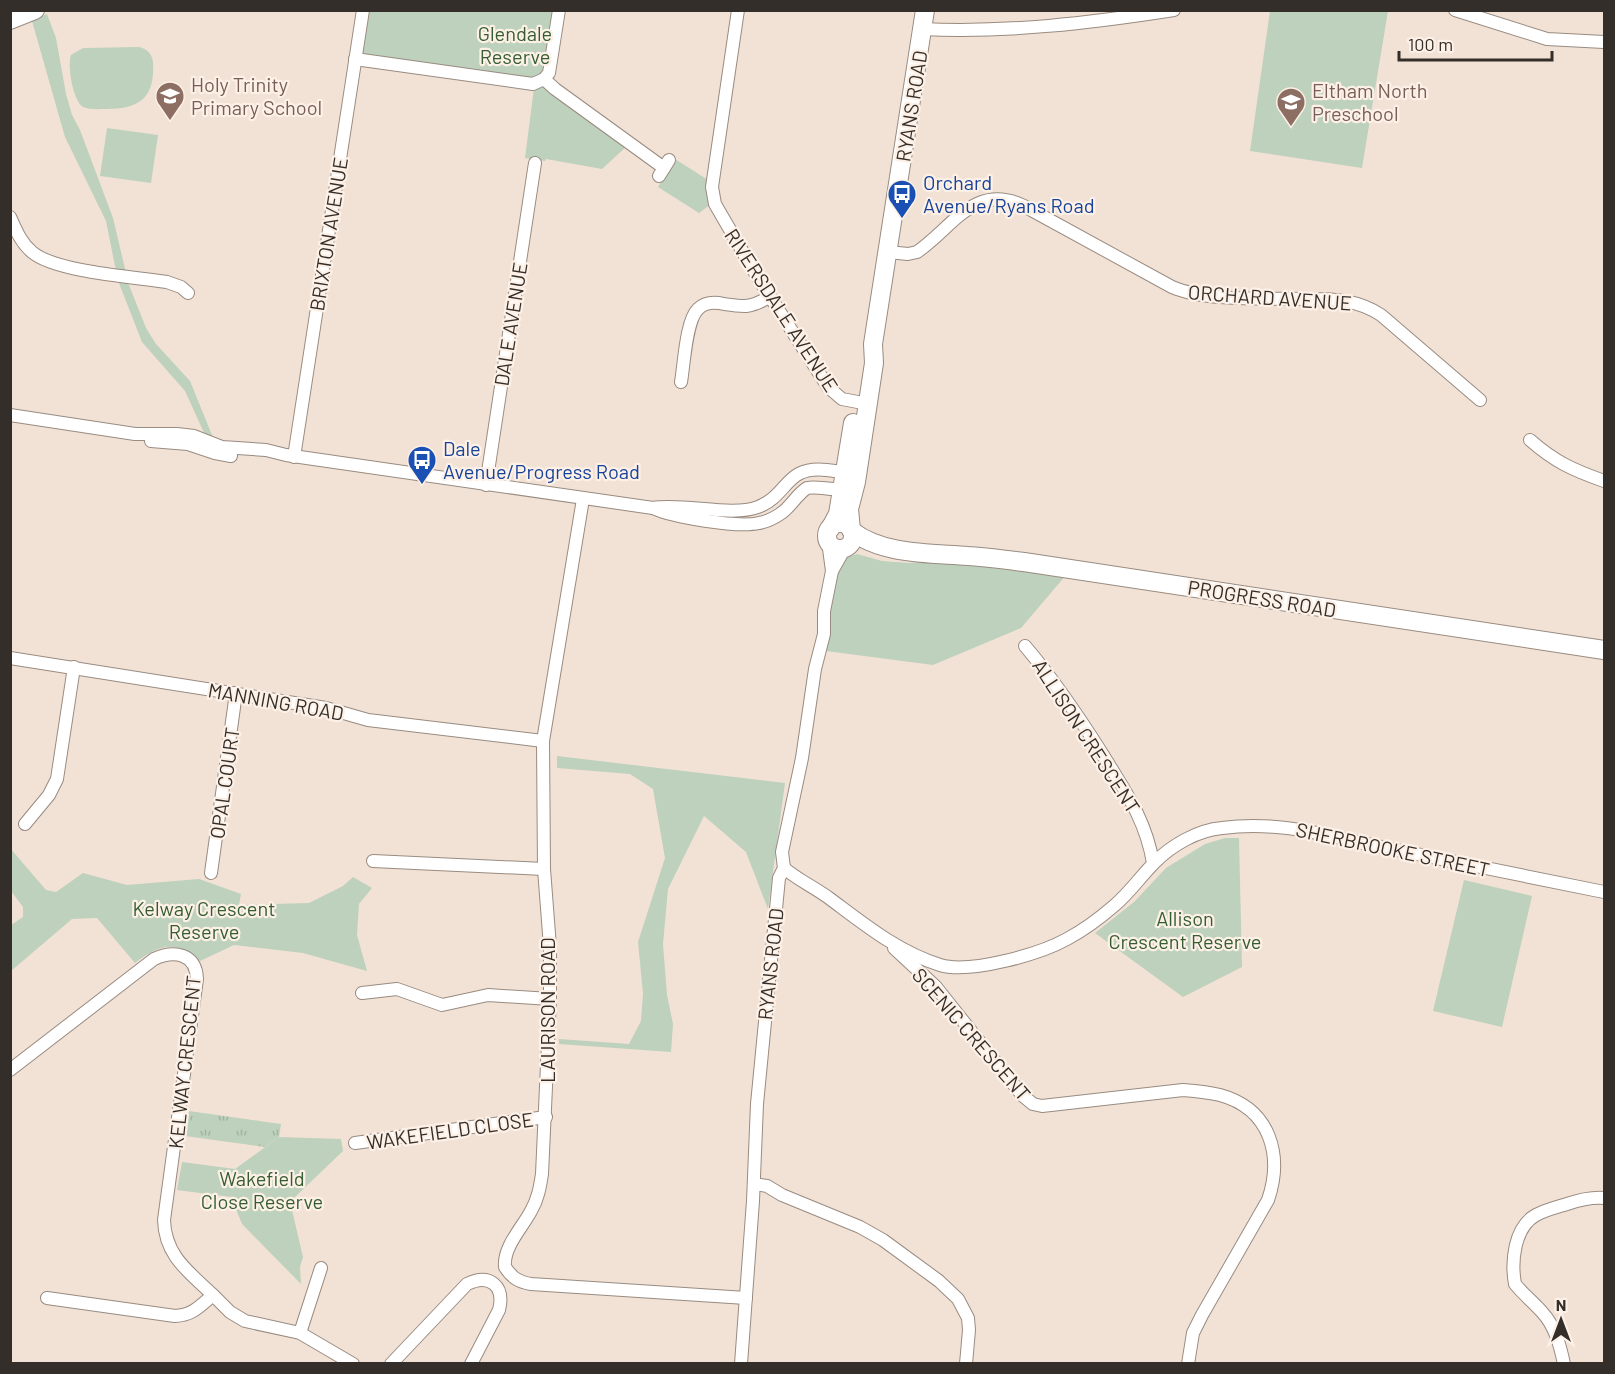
<svg xmlns="http://www.w3.org/2000/svg" width="1615" height="1374" viewBox="0 0 1615 1374" font-family="Barlow,sans-serif">
  <style>
    .grass { fill: url(#grass-tufts) }
    .park { fill: #bdd1bc }
    .lines { fill: none; stroke-linecap: round; stroke-linejoin: round }
    .street-casing { stroke: #998b80; stroke-width: 14 }
    .secondary-casing { stroke: #998b80; stroke-width: 20 }
    .street { stroke: #fff; stroke-width: 12 }
    .secondary { stroke: #fff; stroke-width: 18 }
    .labels { text-anchor: middle; dominant-baseline: central; stroke-width: 4.5; stroke-linejoin: round; paint-order: stroke }
    .park-label { font-size: 20px; fill: #345e32; stroke: #fdf0e6 }
    .education-label { font-size: 20px; fill: #785e54; stroke: #fdf0e6; text-anchor: start }
    .street-label { font-size: 20px; fill: #342e2a; stroke: #fdf0e6 }
    .transit-label { font-size: 20px; fill: #164399; stroke: #fdf0e6; text-anchor: start }
  </style>
  <defs>
    <pattern id="grass-tufts" width="24" height="20" patternUnits="userSpaceOnUse" patternTransform="scale(1.5)"><rect width="24" height="20" fill="#bdd1bc"/><path d="M3 7l-1-3M5 7V3M7 7l1-3M15 17l-1-3M17 17v-4M19 17l1-3" fill="none" stroke="#a3b4a2"/></pattern>
  </defs>
  <rect width="100%" height="100%" fill="#f2e2d6"/>
  <polygon class="grass" points="189,1111 281,1124 279,1137 265,1147 185,1136"/>
  <g class="park">
    <polygon points="367,11 555,11 547,66 538,79 366,56 362,50"/>
    <polygon points="1270,11 1388,11 1362,168 1250,151"/>
    <polygon points="47,14 56,38 66,94 72,115 80,130 113,218 126,273 116,271 106,221 65,137 32,21"/>
    <path d="M83 48 138 47C147 48 152 54 153 62 155 98 140 109 106 109 99 109 90 110 83 107 73 101 67 65 71 55Z"/>
    <polygon points="540,87 548,88 628,145 602,169 546,159 545,161 525,158 534,88"/>
    <polygon points="107,128 158,135 151,183 100,176"/>
    <polygon points="675,159 708,180 711,204 699,213 658,187"/>
    <polygon points="117,278 127,280 146,328 156,344 190,381 214,440 206,437 185,391 142,342"/>
    <path d="M857 554 882 561 909 563 935 561 1067 574 1021 628 933 665 826 651C830 639 828 630 829 618 829 601 836 573 845 558Z"/>
    <polygon points="557,756 785,783 768,909 746,852 704,816 668,889 663,944 667,995 673,1024 671,1052 559,1044 559,1039 629,1044 641,1021 643,994 638,942 665,858 653,789 630,774 557,768"/>
    <polygon points="1225,838 1239,838 1242,967 1183,997 1095,933 1134,902 1166,868 1205,844"/>
    <path d="M10 848 46 890 56 892 83 873 127 885 199 879 241 894 239 905 309 903 343 886 353 877 372 888 359 904 357 935 367 971 303 953 234 945 200 961C175 939 159 945 135 963L97 918 72 919 11 971V925L23 917V907L11 891Z"/>
    <polygon points="1464,880 1532,896 1502,1027 1433,1011"/>
    <polygon points="279,1137 341,1139 343,1151 295,1197 291,1206 303,1257 300,1267 301,1284 242,1224 231,1197 177,1190 182,1162 235,1169"/>
  </g>
  <g class="lines">
    <g class="street-casing">
      <g id="street">
        <polyline points="738,10 712,187 715,204 758,278 828,387 842,399 868,404"/>
        <polyline points="1455,10 1547,39 1604,42"/>
        <path d="M922 29C1008 33 1090 23 1174 10"/>
        <polyline points="355,59 533,84 544,79 549,73 559,10"/>
        <polyline points="544,79 555,89 664,168"/>
        <polyline points="659,176 669,160"/>
        <path d="M10 217C16 230 21 243 32 252 55 272 135 277 167 282L181 287 188 293"/>
        <path d="M888 252 908 254 917 252C953 227 975 182 1024 206L1172 287C1207 302 1271 298 1310 299 1336 299 1358 300 1381 315L1480 400"/>
        <path d="M681 382C684 365 686 320 698 309 705 302 715 302 724 304 745 307 751 308 769 297"/>
        <path d="M10 415 135 434H177L194 436 222 447 266 450 286 455 653 508C673 517 737 528 759 523 766 522 774 518 780 514 791 507 796 495 807 488 820 485 835 493 847 487"/>
        <path d="M1530 440C1555 462 1573 470 1604 481"/>
        <polyline points="151,441 188,444 215,453 231,456"/>
        <polyline points="294,457 363,10"/>
        <polyline points="486,485 535,163"/>
        <path d="M583 499 543 741 544 869 550 947V999L542 1174C540 1187 538 1199 531 1211 522 1228 503 1247 505 1267 512 1278 519 1282 531 1284L746 1298"/>
        <path d="M653 508C684 503 732 517 758 507 789 495 785 465 827 470 835 471 843 471 849 476"/>
        <polyline points="832,571 845,548"/>
        <path d="M1025 646C1054 680 1079 717 1103 755 1125 791 1146 820 1153 863"/>
        <polyline points="10,658 326,708 368,720 543,741"/>
        <polyline points="25,824 49,795 57,779 74,667"/>
        <polyline points="373,861 544,869"/>
        <path d="M784 868C798 880 814 887 829 898 864 924 898 952 940 965 970 974 1040 954 1067 939 1084 930 1100 918 1115 905 1130 892 1141 876 1155 862 1172 845 1198 830 1222 828 1282 820 1330 837 1387 848 1460 863 1532 878 1604 892"/>
        <polyline points="211,873 236,693"/>
        <path d="M894 948 936 987 1022 1095 1033 1104 1042 1106 1183 1090C1196 1091 1208 1092 1220 1095 1271 1109 1283 1156 1268 1200L1202 1315 1193 1333 1188 1364"/>
        <polyline points="362,993 397,989 442,1005 488,995 550,999"/>
        <path d="M10 1070 154 959C174 950 196 953 197 979L164 1220C165 1256 189 1272 213 1295"/>
        <polyline points="355,1143 546,1117"/>
        <polyline points="754,1184 767,1186 782,1195 860,1227 883,1240 939,1281 958,1299 968,1318 969,1330 966,1364"/>
        <path d="M47 1298 175 1316C193 1315 200 1306 213 1295L230 1312 245 1321 300 1333 353 1364"/>
        <polyline points="300,1333 321,1268"/>
        <path d="M391 1364 467 1284C490 1273 505 1286 499 1310L471 1364"/>
        <polyline points="741,1364 753,1201 757,1104 779,878 784,868 782,852 802,758 815,669 824,634 824,611 832,571 828,541"/>
        <path d="M1564 1364C1560 1345 1555 1326 1542 1312 1533 1302 1523 1294 1515 1284 1511 1262 1514 1227 1536 1215 1545 1210 1557 1207 1567 1204 1579 1200 1592 1197 1604 1198"/>
      </g>
    </g>
    <g class="secondary-casing">
      <g id="secondary">
        <polyline points="10,20 35,10"/>
        <circle cx="840" cy="536" r="13"/>
        <polyline points="830,529 838,514 853,423"/>
        <polyline points="851,530 849,509 856,482 874,363 873,344 925,10"/>
        <path d="M852 531C882 555 932 553 968 556 987 557 1005 560 1024 562L1604 650"/>
      </g>
    </g>
    <use href="#street" class="street"/>
    <use href="#secondary" class="secondary"/>
  </g>
  <defs>
    <g id="school-pin" transform="scale(1.5)"><path d="M0 17L-7.5 6A9.5 9.5 0 1 1 7.5 6Z" fill="#8d6e63" stroke="#fdf0e6"/><path d="M0-5L7-2L0 1L-7-2ZM-4 1L0 2.5L4 1V4Q0 6-4 4Z" fill="#fff"/></g>
    <g id="bus-pin" transform="scale(1.5)"><path d="M0 17L-7.5 6A9.5 9.5 0 1 1 7.5 6Z" fill="#1a4fb4" stroke="#fdf0e6"/><path d="M-5-6H5V4H4V6H2V4H-2V6H-4V4H-5ZM-3.5-4V0h7V-4ZM-3.5 1.2v1.5H-2V1.2ZM2 1.2v1.5H3.5V1.2Z" fill="#fff"/></g>
  </defs>
  <g fill-rule="evenodd">
    <use href="#school-pin" x="170" y="96"/>
    <use href="#school-pin" x="1291" y="102"/>
    <use href="#bus-pin" x="902" y="194"/>
    <use href="#bus-pin" x="422" y="460"/>
  </g>
  <g class="labels">
    <g class="park-label">
      <text x="515" y="33">Glendale<tspan x="515" dy="23">Reserve</tspan></text>
      <text x="204" y="908">Kelway Crescent<tspan x="204" dy="23">Reserve</tspan></text>
      <text x="1185" y="918">Allison<tspan x="1185" dy="23">Crescent Reserve</tspan></text>
      <text x="262" y="1178">Wakefield<tspan x="262" dy="23">Close Reserve</tspan></text>
    </g>
    <g class="education-label">
      <text x="191" y="84">Holy Trinity<tspan x="191" dy="23">Primary School</tspan></text>
      <text x="1312" y="90">Eltham North<tspan x="1312" dy="23">Preschool</tspan></text>
    </g>
    <g class="street-label">
      <text transform="translate(911 106) rotate(-81)">RYANS ROAD</text>
      <text transform="translate(328 234) rotate(-81)">BRIXTON AVENUE</text>
      <text transform="translate(1270 297) rotate(4)">ORCHARD AVENUE</text>
      <text transform="translate(782 310) rotate(57)">RIVERSDALE AVENUE</text>
      <text transform="translate(510 324) rotate(-81)">DALE AVENUE</text>
      <text transform="translate(1262 598) rotate(9)">PROGRESS ROAD</text>
      <text transform="translate(276 701) rotate(10)">MANNING ROAD</text>
      <text transform="translate(1087 736) rotate(57)">ALLISON CRESCENT</text>
      <text transform="translate(224 783) rotate(-82)">OPAL COURT</text>
      <text transform="translate(1393 849) rotate(12)">SHERBROOKE STREET</text>
      <text transform="translate(770 964) rotate(-84)">RYANS ROAD</text>
      <text transform="translate(547 1010) rotate(-90)">LAURISON ROAD</text>
      <text transform="translate(972 1034) rotate(49)">SCENIC CRESCENT</text>
      <text transform="translate(184 1062) rotate(-84)">KELWAY CRESCENT</text>
      <text transform="translate(450 1130) rotate(-8)">WAKEFIELD CLOSE</text>
    </g>
    <g class="transit-label">
      <text x="923" y="182">Orchard<tspan x="923" dy="23">Avenue/Ryans Road</tspan></text>
      <text x="443" y="448">Dale<tspan x="443" dy="23">Avenue/Progress Road</tspan></text>
    </g>
  </g>
  <rect width="1615" height="1374" fill="none" stroke="#342e2a" stroke-width="24"/>
  <g transform="translate(1561 1320)" stroke="#fdf0e6" stroke-width="4.5" paint-order="stroke">
  <path d="M0-4.5L10 22L0 15L-10 22Z" fill="#342e2a"/>
  <text y="-9" font-size="16" font-weight="bold" text-anchor="middle" fill="#342e2a">N</text>
  </g>
  <path d="M1399 51v9h153v-9" fill="none" stroke="#342e2a" stroke-width="3"/>
  <text x="1408" y="51" font-size="18" fill="#342e2a" stroke="#fdf0e6" stroke-width="4.5" paint-order="stroke">100 m</text>
</svg>
